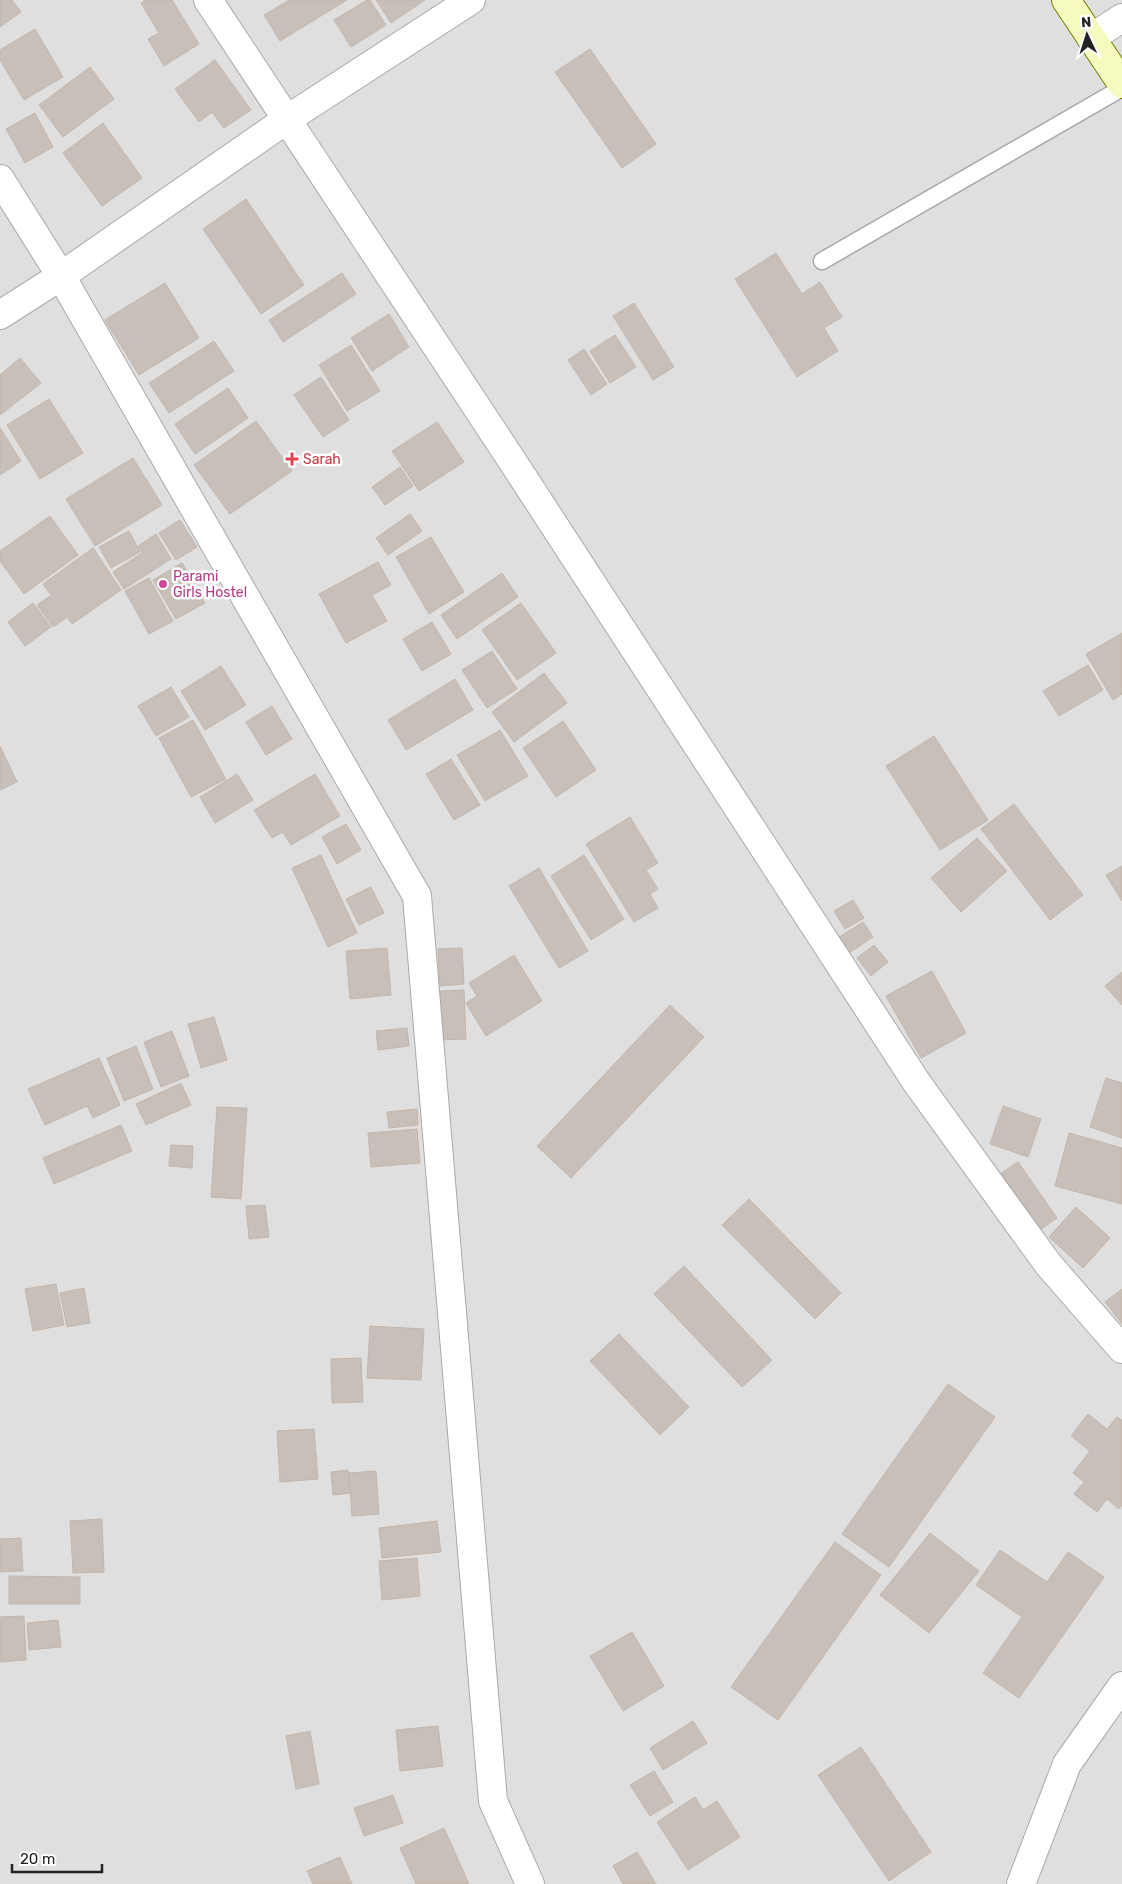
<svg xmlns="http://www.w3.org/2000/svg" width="1122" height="1884" viewBox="0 0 1122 1884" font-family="Rubik,sans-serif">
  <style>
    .residential { fill: #e0dfdf }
    .building { fill: #c7bfb8; stroke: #c4b6ab }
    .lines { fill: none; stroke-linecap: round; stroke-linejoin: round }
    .service-casing { stroke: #a9a9a9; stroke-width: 19 }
    .minor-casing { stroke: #a9a9a9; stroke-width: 30 }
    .secondary-casing { stroke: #707d05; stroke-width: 30 }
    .service { stroke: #fff; stroke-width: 16 }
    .minor { stroke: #fff; stroke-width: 28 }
    .secondary { stroke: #f7fabf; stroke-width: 28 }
    .health-dot { fill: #e0444e; stroke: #fff; stroke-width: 2 }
    .hotel-dot { fill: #d1479c; stroke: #fff; stroke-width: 2 }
    .labels { text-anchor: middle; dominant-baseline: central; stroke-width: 5; stroke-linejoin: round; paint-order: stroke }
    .health-label { font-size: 14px; fill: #be3a42; stroke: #fff; text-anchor: start }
    .hotel-label { font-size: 14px; fill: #b23c85; stroke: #fff; text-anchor: start }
  </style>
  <rect width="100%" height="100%" fill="#f2efe9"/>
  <rect class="residential" x="0" y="0" width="1122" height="1884"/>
  <g class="building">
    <polygon points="0,0 12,0 21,12 0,27"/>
    <polygon points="145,0 172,0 199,44 164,66 148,39 159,33 141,3"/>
    <polygon points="289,0 347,0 280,41 264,15"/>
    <polygon points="367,0 370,0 386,25 351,47 334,20"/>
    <polygon points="376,0 425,0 391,23"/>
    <polygon points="35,29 63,77 24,100 0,60 0,50"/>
    <polygon points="590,49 656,144 622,168 555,72"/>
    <polygon points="215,60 251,110 224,128 212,112 199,122 175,89"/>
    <polygon points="90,67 114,99 63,137 39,105"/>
    <polygon points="35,113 53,147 25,163 6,129"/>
    <polygon points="103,123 142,178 102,206 63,153"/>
    <polygon points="246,199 304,285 261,314 203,229"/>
    <polygon points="776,253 802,294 820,282 842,317 824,328 838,351 797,377 735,279"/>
    <polygon points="342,273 356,294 283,342 269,320"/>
    <polygon points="165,283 199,338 139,375 105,320"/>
    <polygon points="634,303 674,367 653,380 613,316"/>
    <polygon points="389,314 409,347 372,371 351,338"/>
    <polygon points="615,335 636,367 610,383 590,351"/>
    <polygon points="214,341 234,371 169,413 149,383"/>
    <polygon points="351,345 380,391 347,411 319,365"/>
    <polygon points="584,349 607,384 591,395 568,360"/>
    <polygon points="20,358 41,383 0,415 0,375"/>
    <polygon points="321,377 349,420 323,437 294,395"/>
    <polygon points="228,388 248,418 195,454 175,424"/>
    <polygon points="49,399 83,453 40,479 7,425"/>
    <polygon points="256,421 292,471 230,514 194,465"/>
    <polygon points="437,422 464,462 419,491 392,451"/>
    <polygon points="0,428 21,461 0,475"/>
    <polygon points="133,458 162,505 95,546 66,499"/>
    <polygon points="400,467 413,486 385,505 372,487"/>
    <polygon points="410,514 422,531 388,555 376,538"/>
    <polygon points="50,516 78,555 24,594 0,561 0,551"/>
    <polygon points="180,520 197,547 176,560 159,533"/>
    <polygon points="129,531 140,552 111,568 99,547"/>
    <polygon points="156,534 171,559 124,589 113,572 142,553 138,546"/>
    <polygon points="431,537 464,592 429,614 396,557"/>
    <polygon points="93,548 121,590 72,624 43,584"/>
    <polygon points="378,562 391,585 372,595 387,621 346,643 319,594"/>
    <polygon points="182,563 205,603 176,619 153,580"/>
    <polygon points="502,573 518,597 457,639 441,615"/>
    <polygon points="149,578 173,621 149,634 125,591"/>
    <polygon points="50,596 66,618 53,627 37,605"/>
    <polygon points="33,603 51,627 25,646 8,622"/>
    <polygon points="521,603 556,653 517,680 482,630"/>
    <polygon points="432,622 451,654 422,671 403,639"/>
    <polygon points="1122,633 1122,694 1113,700 1086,654"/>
    <polygon points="492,651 517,689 487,708 462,670"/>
    <polygon points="1088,665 1103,690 1059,716 1043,691"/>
    <polygon points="221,666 246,705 205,730 181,691"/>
    <polygon points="544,673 567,703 514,742 492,712"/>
    <polygon points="455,679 473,710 406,750 388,720"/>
    <polygon points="171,687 189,717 156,736 138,706"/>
    <polygon points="272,706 292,739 266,755 246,722"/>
    <polygon points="193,720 226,779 191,797 159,738"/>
    <polygon points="563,721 596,770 556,797 523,748"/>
    <polygon points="500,730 528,776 485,801 457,755"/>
    <polygon points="934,736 988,820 940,850 886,766"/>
    <polygon points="0,746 17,782 0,790"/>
    <polygon points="451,759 480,805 454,820 426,774"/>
    <polygon points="237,774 253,800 215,823 200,797"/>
    <polygon points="315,774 340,816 291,845 283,832 272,838 254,810"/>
    <polygon points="1014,804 1083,895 1050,920 981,829"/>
    <polygon points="630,817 658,863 646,870 658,889 650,894 658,908 634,922 586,844"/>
    <polygon points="346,824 361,850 337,864 322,837"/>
    <polygon points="977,838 1007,871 961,912 931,878"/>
    <polygon points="321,855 357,933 328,947 292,868"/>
    <polygon points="584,855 624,919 591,940 551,876"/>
    <polygon points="1122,866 1122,901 1106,875"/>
    <polygon points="539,868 588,951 559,968 509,886"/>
    <polygon points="371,887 384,913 359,925 346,899"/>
    <polygon points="853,900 864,918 845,929 834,911"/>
    <polygon points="863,922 873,937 849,953 839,937"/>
    <polygon points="874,945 888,962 871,976 857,958"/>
    <polygon points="387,948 391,995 350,999 346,951"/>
    <polygon points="462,948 464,984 440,986 438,949"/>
    <polygon points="514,955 542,1001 486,1036 466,1003 477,996 469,983"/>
    <polygon points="932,971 966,1033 921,1058 886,996"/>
    <polygon points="1122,972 1122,1005 1105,986"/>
    <polygon points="464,990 466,1039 441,1040 439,991"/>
    <polygon points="670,1005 704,1037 571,1178 537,1146"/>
    <polygon points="214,1017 227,1060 201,1068 188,1024"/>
    <polygon points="407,1028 409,1046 378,1050 376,1031"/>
    <polygon points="172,1031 189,1076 161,1087 144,1042"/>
    <polygon points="136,1046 153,1089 124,1101 107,1058"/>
    <polygon points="99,1058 120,1105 93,1118 87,1106 45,1125 28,1089"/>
    <polygon points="1106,1078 1122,1083 1122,1138 1090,1127"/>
    <polygon points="181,1083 191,1105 146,1125 136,1104"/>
    <polygon points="1003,1106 1041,1119 1028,1157 990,1144"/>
    <polygon points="217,1107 247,1108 241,1199 211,1197"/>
    <polygon points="417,1109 418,1125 389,1128 387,1112"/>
    <polygon points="121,1125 132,1151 54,1184 43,1158"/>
    <polygon points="417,1129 420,1163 371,1167 368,1133"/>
    <polygon points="1069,1133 1122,1148 1122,1204 1055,1186"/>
    <polygon points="171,1145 193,1146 192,1168 169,1166"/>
    <polygon points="1018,1162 1057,1218 1033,1235 994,1178"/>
    <polygon points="749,1199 841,1293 815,1319 722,1225"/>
    <polygon points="265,1205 269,1237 249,1239 246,1206"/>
    <polygon points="1076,1207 1110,1238 1083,1268 1049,1237"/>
    <polygon points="684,1266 772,1360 742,1387 654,1294"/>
    <polygon points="56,1284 64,1325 33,1331 25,1289"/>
    <polygon points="84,1288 90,1323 67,1327 60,1293"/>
    <polygon points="1122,1289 1122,1324 1105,1302"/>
    <polygon points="370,1326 424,1329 421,1380 367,1378"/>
    <polygon points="619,1334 689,1407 660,1435 590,1361"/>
    <polygon points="361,1358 363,1402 332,1403 331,1359"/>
    <polygon points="948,1384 995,1417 889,1567 842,1534"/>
    <polygon points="1088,1414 1107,1429 1117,1417 1122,1420 1122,1505 1119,1509 1107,1499 1097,1512 1074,1494 1084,1482 1073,1473 1090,1451 1071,1436"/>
    <polygon points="314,1429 318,1479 280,1482 277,1431"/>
    <polygon points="348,1470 350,1493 333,1495 331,1472"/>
    <polygon points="376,1471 379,1514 352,1516 349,1473"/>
    <polygon points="102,1519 104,1572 73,1573 70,1521"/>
    <polygon points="437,1521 441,1552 382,1558 379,1528"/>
    <polygon points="930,1533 979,1571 929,1633 880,1595"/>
    <polygon points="21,1538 23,1571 0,1572 0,1539"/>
    <polygon points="835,1542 881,1575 778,1720 731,1687"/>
    <polygon points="1000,1550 1047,1582 1068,1552 1104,1577 1019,1698 983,1673 1022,1617 976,1585"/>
    <polygon points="417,1558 420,1596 382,1600 379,1561"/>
    <polygon points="9,1576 80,1577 80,1604 9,1604"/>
    <polygon points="24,1616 26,1660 0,1662 0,1617"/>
    <polygon points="58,1620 61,1647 29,1650 27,1623"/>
    <polygon points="632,1632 664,1686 623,1711 590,1656"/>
    <polygon points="693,1721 707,1743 663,1770 650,1748"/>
    <polygon points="438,1726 443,1766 400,1771 396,1730"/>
    <polygon points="310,1731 319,1784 296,1789 286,1736"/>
    <polygon points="861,1747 931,1852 889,1881 818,1775"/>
    <polygon points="654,1771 673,1802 650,1816 630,1785"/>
    <polygon points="393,1795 403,1823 364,1836 354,1808"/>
    <polygon points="695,1797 703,1810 717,1801 740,1837 688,1870 657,1822"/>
    <polygon points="444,1828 469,1884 416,1884 400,1848"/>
    <polygon points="637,1852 656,1884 623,1884 613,1866"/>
    <polygon points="340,1857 352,1884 313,1884 307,1871"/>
  </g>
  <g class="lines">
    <g class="service-casing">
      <polyline id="service" points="822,261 1122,88"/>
    </g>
    <g class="minor-casing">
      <g id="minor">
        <polyline points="208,0 511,459 917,1083 1048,1264 1122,1349"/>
        <polyline points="1091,38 1122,18"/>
        <polyline points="0,179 61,276 417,896 493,1801 530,1884"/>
        <polyline points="0,315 61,276 286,120 471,0"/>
        <polyline points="1021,1884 1067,1764 1122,1686"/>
      </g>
    </g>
    <g class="secondary-casing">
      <polyline id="secondary" points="1066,0 1122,84"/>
    </g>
    <use href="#service" class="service"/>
    <use href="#minor" class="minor"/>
    <use href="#secondary" class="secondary"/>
  </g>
  <path class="health-dot" d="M289.5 451.5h5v5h5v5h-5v5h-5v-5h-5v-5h5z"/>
  <circle class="hotel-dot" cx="163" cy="584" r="5"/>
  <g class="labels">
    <g class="health-label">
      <text x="303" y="459">Sarah</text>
    </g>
    <g class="hotel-label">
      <text x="173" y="576">Parami<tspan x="173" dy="16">Girls Hostel</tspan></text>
    </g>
  </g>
  <g transform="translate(1087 35) rotate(356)" stroke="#ffffff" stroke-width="4" paint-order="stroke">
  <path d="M0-4L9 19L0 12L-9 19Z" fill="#222222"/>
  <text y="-8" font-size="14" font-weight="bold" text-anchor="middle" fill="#222222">N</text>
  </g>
  <path d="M12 1864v8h90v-8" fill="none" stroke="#222222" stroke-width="2.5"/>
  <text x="20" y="1864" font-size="15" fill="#222222" stroke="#ffffff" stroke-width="4" paint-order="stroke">20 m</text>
</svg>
